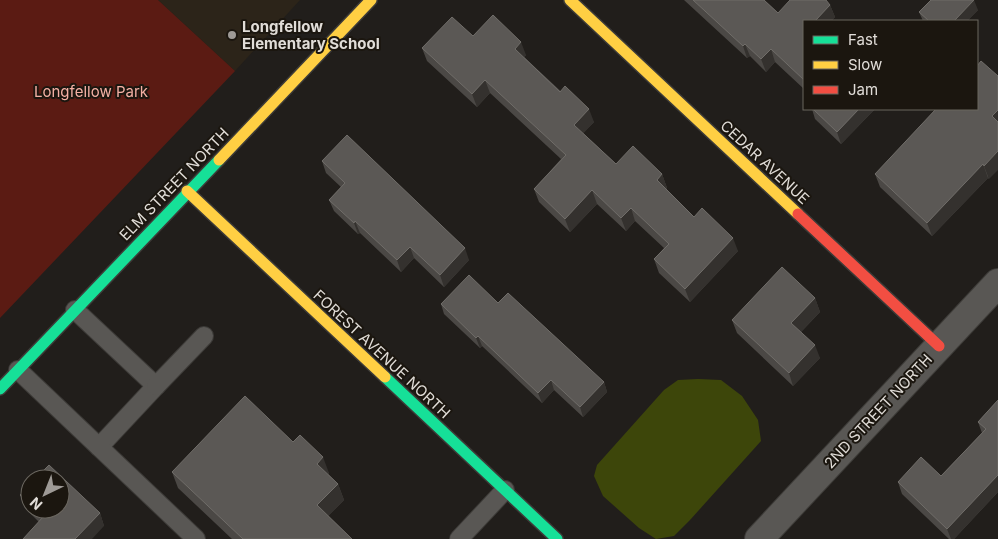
<svg xmlns="http://www.w3.org/2000/svg" width="998" height="539" viewBox="0 0 998 539" font-family="Inter,sans-serif">
  <style>
    .built { fill: #2c2419 }
    .green { fill: #5b1b13 }
    .water { fill: #3d460a }
    .lines { fill: none; stroke-linecap: round; stroke-linejoin: round }
    .lane-casing { stroke: #3d3b38; stroke-width: 20 }
    .street-casing { stroke: #3d3b38; stroke-width: 30 }
    .fast-casing { stroke: #3d3b38; stroke-width: 14 }
    .slow-casing { stroke: #3d3b38; stroke-width: 14 }
    .jam-casing { stroke: #3d3b38; stroke-width: 14 }
    .lane { stroke: #595754; stroke-width: 18 }
    .street { stroke: #595754; stroke-width: 28 }
    .fast { stroke: #16e098; stroke-width: 11 }
    .slow { stroke: #ffcf43; stroke-width: 11 }
    .jam { stroke: #f24e42; stroke-width: 11 }
    .wall { fill: #4b4845 }
    .shaded-wall { fill: #34312e }
    .building { fill: #5b5855; stroke: #706d69 }
    .poi-dot { fill: #9e9a96; stroke: #1b160f; stroke-width: 2 }
    .labels { text-anchor: middle; dominant-baseline: central; stroke-width: 4; stroke-linejoin: round; paint-order: stroke }
    .poi-label { font-size: 15px; font-weight: bold; fill: #e1ddd8; stroke: #1b160f; text-anchor: start }
    .park-label { font-size: 15px; fill: #f4b0a4; stroke: #1b160f }
    .street-label { font-size: 15px; fill: #e1ddd8; stroke: #1b160f }
  </style>
  <rect width="100%" height="100%" fill="#211e1b"/>
  <polygon class="built" points="158,0 300,0 235,71"/>
  <polygon class="green" points="0,0 158,0 235,71 0,318"/>
  <polygon class="water" points="698,379 721,380 742,396 758,420 761,441 690,520 674,536 656,539 639,528 603,496 594,476 597,465 664,390 678,380"/>
  <g class="lines">
    <g class="lane-casing">
      <g id="lane">
        <polyline points="75,310 156,386 99,447"/>
        <polyline points="18,370 196,539"/>
        <polyline points="156,386 204,336"/>
        <polyline points="459,539 505,490"/>
      </g>
    </g>
    <g class="street-casing">
      <polyline id="street" points="759,539 998,283"/>
    </g>
    <g class="fast-casing">
      <g id="fast">
        <polyline points="385,377 557,539"/>
        <polyline points="0,389 219,160"/>
      </g>
    </g>
    <g class="slow-casing">
      <g id="slow">
        <polyline points="570,0 798,214"/>
        <polyline points="219,160 371,0"/>
        <polyline points="187,191 385,377"/>
      </g>
    </g>
    <g class="jam-casing">
      <polyline id="jam" points="798,214 939,346"/>
    </g>
    <use href="#lane" class="lane"/>
    <use href="#street" class="street"/>
    <use href="#fast" class="fast"/>
    <use href="#slow" class="slow"/>
    <use href="#jam" class="jam"/>
  </g>
  <g class="wall">
    <polygon points="684,0 764,0 778,13 830,5 835,17 831,21 804,21 804,89 775,62 766,72 750,56 747,58"/>
    <polygon points="978,10 967,21 923,21 919,12"/>
    <polygon points="473,36 526,55 524,57 594,122 583,133 616,164 662,174 667,188 666,189 694,217 738,251 690,302 659,273 654,259 664,248 635,221 626,231 597,204 570,232 539,202 534,189 561,159 490,93 477,107 427,61 422,48"/>
    <polygon points="812,109 875,109 841,144 815,119"/>
    <polygon points="977,109 989,179 988,178 932,236 880,187 875,174"/>
    <polygon points="322,161 469,260 444,287 414,258 401,272 360,233 358,234 334,211 329,200 341,187 326,173"/>
    <polygon points="815,298 820,312 801,332 820,358 793,386 737,333 732,320"/>
    <polygon points="498,303 604,382 607,392 583,417 554,390 542,403 482,346 480,348 444,314 441,304"/>
    <polygon points="998,400 998,492 954,539 949,539 902,494 898,482 941,476 982,433 978,422"/>
    <polygon points="293,442 329,473 328,474 338,484 344,500 328,516 352,539 232,539 178,488 172,472"/>
    <polygon points="30,485 30,509 60,509 100,513 104,526 39,522 25,508 20,495"/>
  </g>
  <g class="shaded-wall">
    <polygon points="974,0 978,10 967,21 954,21"/>
    <polygon points="830,5 835,17 831,21 815,21"/>
    <polygon points="521,42 526,55 519,62 515,49"/>
    <polygon points="745,44 750,56 747,58 743,46"/>
    <polygon points="771,49 775,62 766,72 761,59"/>
    <polygon points="485,80 490,93 477,107 472,94"/>
    <polygon points="589,109 594,122 579,138 574,125"/>
    <polygon points="859,109 875,109 841,144 837,132"/>
    <polygon points="998,110 998,129 992,116"/>
    <polygon points="998,151 998,170 989,179 984,166"/>
    <polygon points="983,164 988,178 932,236 927,223"/>
    <polygon points="662,174 667,188 662,194 657,180"/>
    <polygon points="592,190 597,204 570,232 565,219"/>
    <polygon points="631,208 635,221 626,231 621,218"/>
    <polygon points="355,221 360,233 358,234 354,223"/>
    <polygon points="733,238 738,251 690,302 685,289"/>
    <polygon points="410,247 414,258 401,272 397,260"/>
    <polygon points="465,248 469,260 444,287 440,275"/>
    <polygon points="815,298 820,312 796,337 791,323"/>
    <polygon points="478,336 482,346 480,348 476,338"/>
    <polygon points="815,345 820,358 793,386 789,373"/>
    <polygon points="551,380 554,390 542,403 538,393"/>
    <polygon points="604,382 607,392 583,417 580,407"/>
    <polygon points="323,457 329,473 323,479 317,464"/>
    <polygon points="998,475 998,492 954,539 951,539 947,529"/>
    <polygon points="338,484 344,500 323,521 317,505"/>
    <polygon points="100,513 104,526 92,539 75,539"/>
  </g>
  <g class="building">
    <polygon points="693,0 764,0 778,13 790,0 826,0 830,5 815,21 804,21 804,80 771,49 761,59 745,44 743,46"/>
    <polygon points="931,0 974,0 954,21 929,21 919,12"/>
    <polygon points="493,15 521,42 515,49 560,92 565,86 589,109 574,125 616,164 633,146 662,174 657,180 694,217 702,208 733,238 685,289 654,259 669,244 631,208 621,218 592,190 565,219 534,189 566,155 485,80 472,94 422,48 452,17 473,36"/>
    <polygon points="981,61 998,76 998,110 992,116 998,122 998,151 984,166 983,164 927,223 875,174 936,109 977,109 977,66"/>
    <polygon points="813,109 859,109 837,132"/>
    <polygon points="347,135 465,248 440,275 410,247 397,260 355,221 354,223 329,200 345,183 322,161"/>
    <polygon points="782,267 815,298 791,323 815,345 789,373 732,320"/>
    <polygon points="469,275 498,303 508,293 604,382 580,407 551,380 538,393 478,336 476,338 441,304"/>
    <polygon points="245,396 293,442 300,435 323,457 317,464 338,484 317,505 352,539 243,539 172,472"/>
    <polygon points="998,400 998,475 947,529 898,482 921,457 941,476 986,429 978,422"/>
    <polygon points="49,465 100,513 75,539 23,539 43,517 35,509 60,509 60,479 35,479"/>
    <polygon points="30,485 30,504 20,495"/>
  </g>
  <circle class="poi-dot" cx="232" cy="35" r="5"/>
  <g class="labels">
    <g class="poi-label">
      <text x="242" y="26">Longfellow<tspan x="242" dy="17">Elementary School</tspan></text>
    </g>
    <g class="park-label">
      <text x="91" y="91">Longfellow Park</text>
    </g>
    <g class="street-label">
      <text transform="translate(765 162) rotate(43)">CEDAR AVENUE</text>
      <text transform="translate(174 184) rotate(-46)">ELM STREET NORTH</text>
      <text transform="translate(382 354) rotate(43)">FOREST AVENUE NORTH</text>
      <text transform="translate(878 411) rotate(-47)">2ND STREET NORTH</text>
    </g>
  </g>
  <rect x="803" y="20" width="175" height="90" fill="#1b160f" stroke="#6a665f"/>
  <rect x="813" y="36" width="25" height="8" fill="#16e098" stroke="#6a665f"/>
  <text x="848" y="45" font-size="15" fill="#e1ddd8">Fast</text>
  <rect x="813" y="61" width="25" height="8" fill="#ffcf43" stroke="#6a665f"/>
  <text x="848" y="70" font-size="15" fill="#e1ddd8">Slow</text>
  <rect x="813" y="86" width="25" height="8" fill="#f24e42" stroke="#6a665f"/>
  <text x="848" y="95" font-size="15" fill="#e1ddd8">Jam</text>
  <g transform="translate(45 494) rotate(223)"><circle r="24" fill="#1b160f" stroke="#6a665f"/>
  <path d="M0-4L9 19L0 12L-9 19Z" fill="#9e9a96"/>
  <text y="-8" font-size="14" font-weight="bold" text-anchor="middle" fill="#e1ddd8">N</text>
  </g>
</svg>
